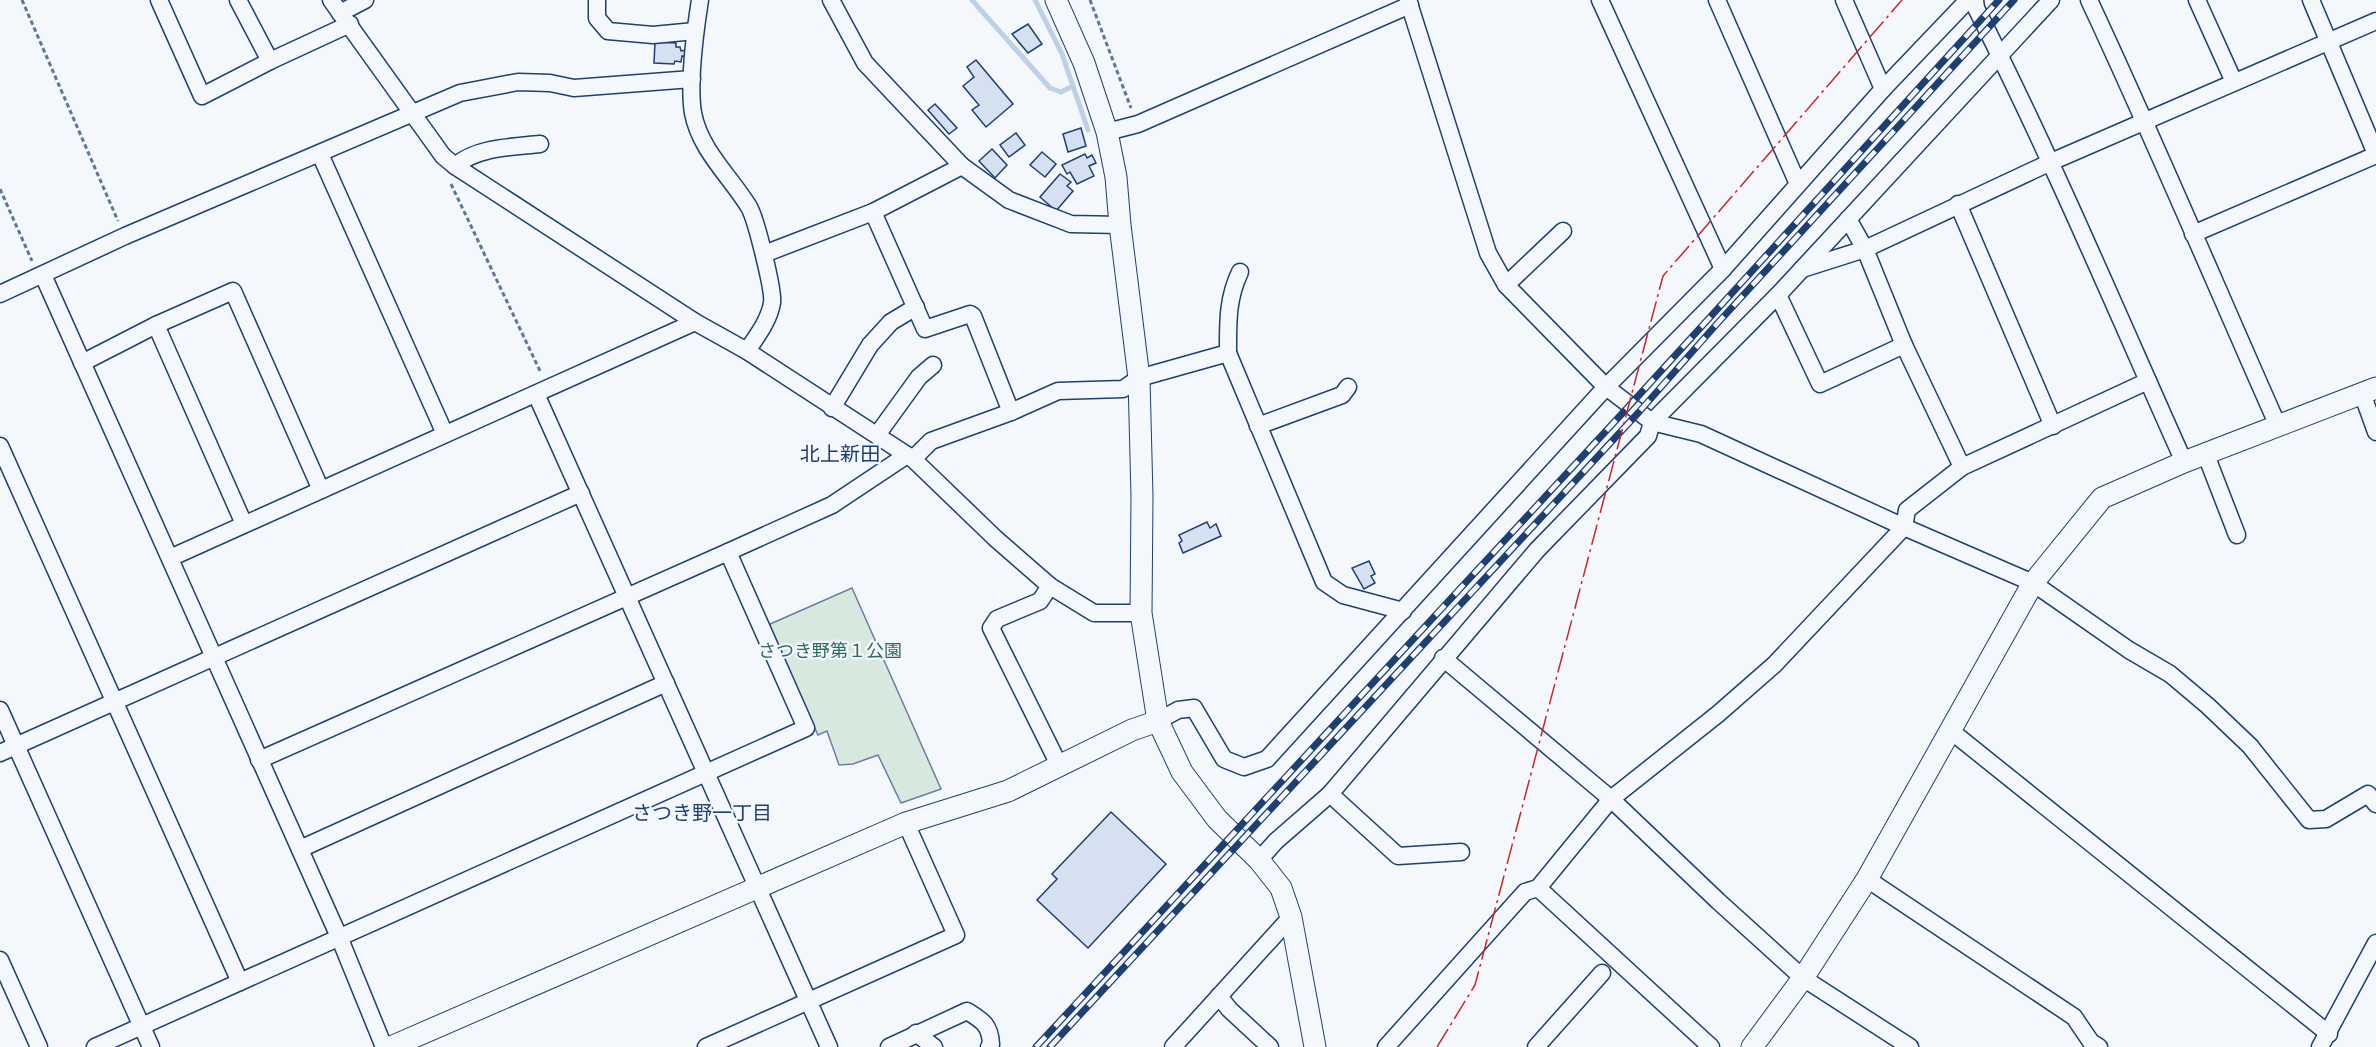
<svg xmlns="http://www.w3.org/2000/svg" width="2376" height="1047" viewBox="0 0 2376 1047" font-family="'Varela Round','Noto Sans JP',sans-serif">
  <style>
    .green { fill: #d7e8df; stroke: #687fa3; stroke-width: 1.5 }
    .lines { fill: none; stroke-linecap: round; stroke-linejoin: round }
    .stream { stroke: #bed0e5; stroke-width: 5 }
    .building { fill: #d5e0f0; stroke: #1d3f73; stroke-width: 1.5 }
    .minor-casing { stroke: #1d3f73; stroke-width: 19 }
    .tertiary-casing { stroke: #1d3f73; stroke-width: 23 }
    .path { stroke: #5e769c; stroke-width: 3; stroke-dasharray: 4.5 3; stroke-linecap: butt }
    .minor { stroke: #f4f7fb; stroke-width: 16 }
    .tertiary { stroke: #f4f7fb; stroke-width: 21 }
    .rail-casing { stroke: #1d3f73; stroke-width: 7 }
    .rail { stroke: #f4f7fb; stroke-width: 4.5; stroke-dasharray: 14; stroke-linecap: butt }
    .power { stroke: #c62828; stroke-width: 1.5; stroke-dasharray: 21 4.5 3 4.5; stroke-linecap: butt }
    .labels { text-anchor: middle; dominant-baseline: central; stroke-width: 4.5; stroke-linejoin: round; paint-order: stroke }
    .park-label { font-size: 18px; fill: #2c6c60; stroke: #f4f7fb }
    .neighbourhood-label { font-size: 20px; fill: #1d3f73; stroke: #f4f7fb }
  </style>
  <rect width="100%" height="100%" fill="#f4f7fb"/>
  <polygon class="green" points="852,588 941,789 901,803 878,755 853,764 839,765 827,731 818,735 768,625"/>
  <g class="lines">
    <g class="stream">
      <polyline points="972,0 1050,88 1061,92 1073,86"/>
      <polyline points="1035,0 1062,54 1088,130"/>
    </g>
  </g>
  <g class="building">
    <polygon points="1028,24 1042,44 1028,53 1012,34"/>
    <polygon points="655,42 676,43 676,47 680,47 681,51 687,50 687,57 682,56 681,62 675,61 674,64 654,63"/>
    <polygon points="976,60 1013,104 986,127 972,110 979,105 963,86 974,77 967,67"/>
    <polygon points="935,104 957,128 949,134 928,110"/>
    <polygon points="1081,128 1086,146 1068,152 1063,134"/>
    <polygon points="1016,133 1025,145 1009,157 1000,145"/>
    <polygon points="992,149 1007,165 995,178 979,161"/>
    <polygon points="1042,152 1056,164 1045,177 1030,165"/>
    <polygon points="1085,154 1087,158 1092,155 1096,163 1089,166 1094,176 1077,184 1070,172 1067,174 1062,165"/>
    <polygon points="1060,174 1071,182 1067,186 1073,191 1056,211 1040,197"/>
    <polygon points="1207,522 1210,528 1216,524 1221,536 1183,553 1179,543 1182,541 1179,535"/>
    <polygon points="1369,561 1375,574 1371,576 1375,583 1364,589 1352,568"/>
    <polygon points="1111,812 1166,864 1088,948 1037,900 1057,879 1052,874"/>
  </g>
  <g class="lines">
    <g class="minor-casing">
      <g id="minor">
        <polyline points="159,0 202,96 270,61 350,24"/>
        <polyline points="238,0 270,61"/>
        <polyline points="331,0 443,156 455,166 695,322 747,351 913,459 995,538 1050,586 1094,613 1141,613"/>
        <polyline points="597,0 597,18 608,31 653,35 695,31"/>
        <path d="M700 0C695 32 688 82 693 113 700 150 730 176 749 207 756 219 774 291 772 303 769 321 756 337 747 351"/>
        <polyline points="831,0 865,63 962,166 1009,200 1071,224 1120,225"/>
        <polyline points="1408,0 1488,253 1506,285 1606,387 1652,422 1701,434 1904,527 2033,583 2129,650 2170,674 2208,706 2250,746 2309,820 2326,819 2368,794 2376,804"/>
        <polyline points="1600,0 1723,269"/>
        <polyline points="1717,0 1798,184"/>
        <polyline points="1844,0 1883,89"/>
        <path d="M1975 0 1976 8C2051 156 2116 310 2184 462"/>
        <path d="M2089 0C2155 141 2215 284 2278 426"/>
        <polyline points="2197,0 2234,82"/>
        <polyline points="2311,0 2376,154"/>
        <polyline points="340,13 365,0"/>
        <polyline points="1107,132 1138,124 1410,5"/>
        <polyline points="320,154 445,434"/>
        <path d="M455 166C477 147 512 147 540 144"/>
        <polyline points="1958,204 2053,426"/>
        <polyline points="873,212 925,329 970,314 973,316 1011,412"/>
        <polyline points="1848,219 1865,249 1904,345 1962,467"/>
        <polyline points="2193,234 2376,155"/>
        <polyline points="764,254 873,212 962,166"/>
        <polyline points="1802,269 1865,249 2051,162 2376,21"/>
        <polyline points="43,275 340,939 384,1047"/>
        <polyline points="1506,285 1563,231"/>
        <polyline points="0,294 125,236 460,93 518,82 550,83 574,88 692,79"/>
        <polyline points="1778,295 1820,384 1904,345"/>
        <polyline points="156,325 244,524"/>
        <path d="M1228 353C1228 324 1227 299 1240 272"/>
        <polyline points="82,363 156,325 233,291 321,490"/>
        <polyline points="2362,393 2376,432"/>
        <polyline points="536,394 829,1047"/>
        <polyline points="832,408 870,345 891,322 916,307"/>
        <polyline points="1258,426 1342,395 1348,387"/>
        <polyline points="877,435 919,377 933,365"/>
        <polyline points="0,446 240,982"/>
        <polyline points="2206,455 2237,535"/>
        <polyline points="913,459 931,441 1011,412 1058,391 1123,389 1139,378 1228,353 1324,582 1343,595 1403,611"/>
        <polyline points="728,552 832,505 907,455"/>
        <polyline points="170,558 695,322"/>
        <polyline points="1050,586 1040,601 997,619 991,628 1059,765"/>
        <polyline points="1443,658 1611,799 1718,901 1803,978 1910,1047"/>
        <polyline points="0,710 151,1047"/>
        <polyline points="1158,721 1178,710 1194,708 1224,759 1244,767 1267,759 1606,387 1723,269 1883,89 1968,0"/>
        <polyline points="1951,731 2329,1034"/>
        <polyline points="0,753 581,493"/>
        <polyline points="1330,794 1398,856 1461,852"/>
        <polyline points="300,849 666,683"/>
        <polyline points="1259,860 1276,841 1330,794 1537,550 1648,436 1652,422 1778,295 2051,0"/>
        <polyline points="1867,879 2074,1017 2091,1042 2099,1047"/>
        <polyline points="1538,888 1611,799 1718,714 1774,665 1904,527 1907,510 1962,467 2148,381"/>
        <polyline points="0,960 39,1047"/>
        <polyline points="1219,996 1229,1009 1270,1047"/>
        <polyline points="916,1033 934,1047"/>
        <polyline points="95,1047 806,728 728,552 259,760"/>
        <polyline points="706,1047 956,935 906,823"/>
        <path d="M889 1047 967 1011C983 1021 990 1025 991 1044L989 1047"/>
        <polyline points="1173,1047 1291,917"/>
        <polyline points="1386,1047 1525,892 1538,888 1711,1047"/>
        <polyline points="1536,1047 1602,973"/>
        <polyline points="2320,1047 2376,943"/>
      </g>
    </g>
    <g class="tertiary-casing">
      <g id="tertiary">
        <polyline points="1056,0 1084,63 1107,132 1116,177 1120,225 1139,378 1142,497 1141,613 1158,721 1182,772 1217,819 1259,860 1281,888 1291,917 1315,1047"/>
        <polyline points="391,1047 906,823 1008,791 1132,730 1158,721"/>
        <polyline points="1752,1047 1803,978 1867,879 2033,583 2102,498 2184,462 2376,388"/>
      </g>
    </g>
    <g class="path">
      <polyline points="22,0 118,221"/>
      <polyline points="1090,0 1131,108"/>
      <polyline points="451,184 541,373"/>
      <polyline points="0,189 32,261"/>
    </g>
    <use href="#minor" class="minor"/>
    <use href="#tertiary" class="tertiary"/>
    <g class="rail-casing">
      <g id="rail">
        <polyline points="1036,1047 1630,405 1999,0"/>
        <polyline points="1050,1047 1639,412 1715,326 2014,0"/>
      </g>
    </g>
    <use href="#rail" class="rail"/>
    <polyline class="power" points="1437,1047 1475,985 1663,276 1902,0"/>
  </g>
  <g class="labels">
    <g class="park-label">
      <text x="830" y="651">さつき野第１公園</text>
    </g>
    <g class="neighbourhood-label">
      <text x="840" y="455">北上新田</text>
      <text x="702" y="814">さつき野一丁目</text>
    </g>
  </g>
</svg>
